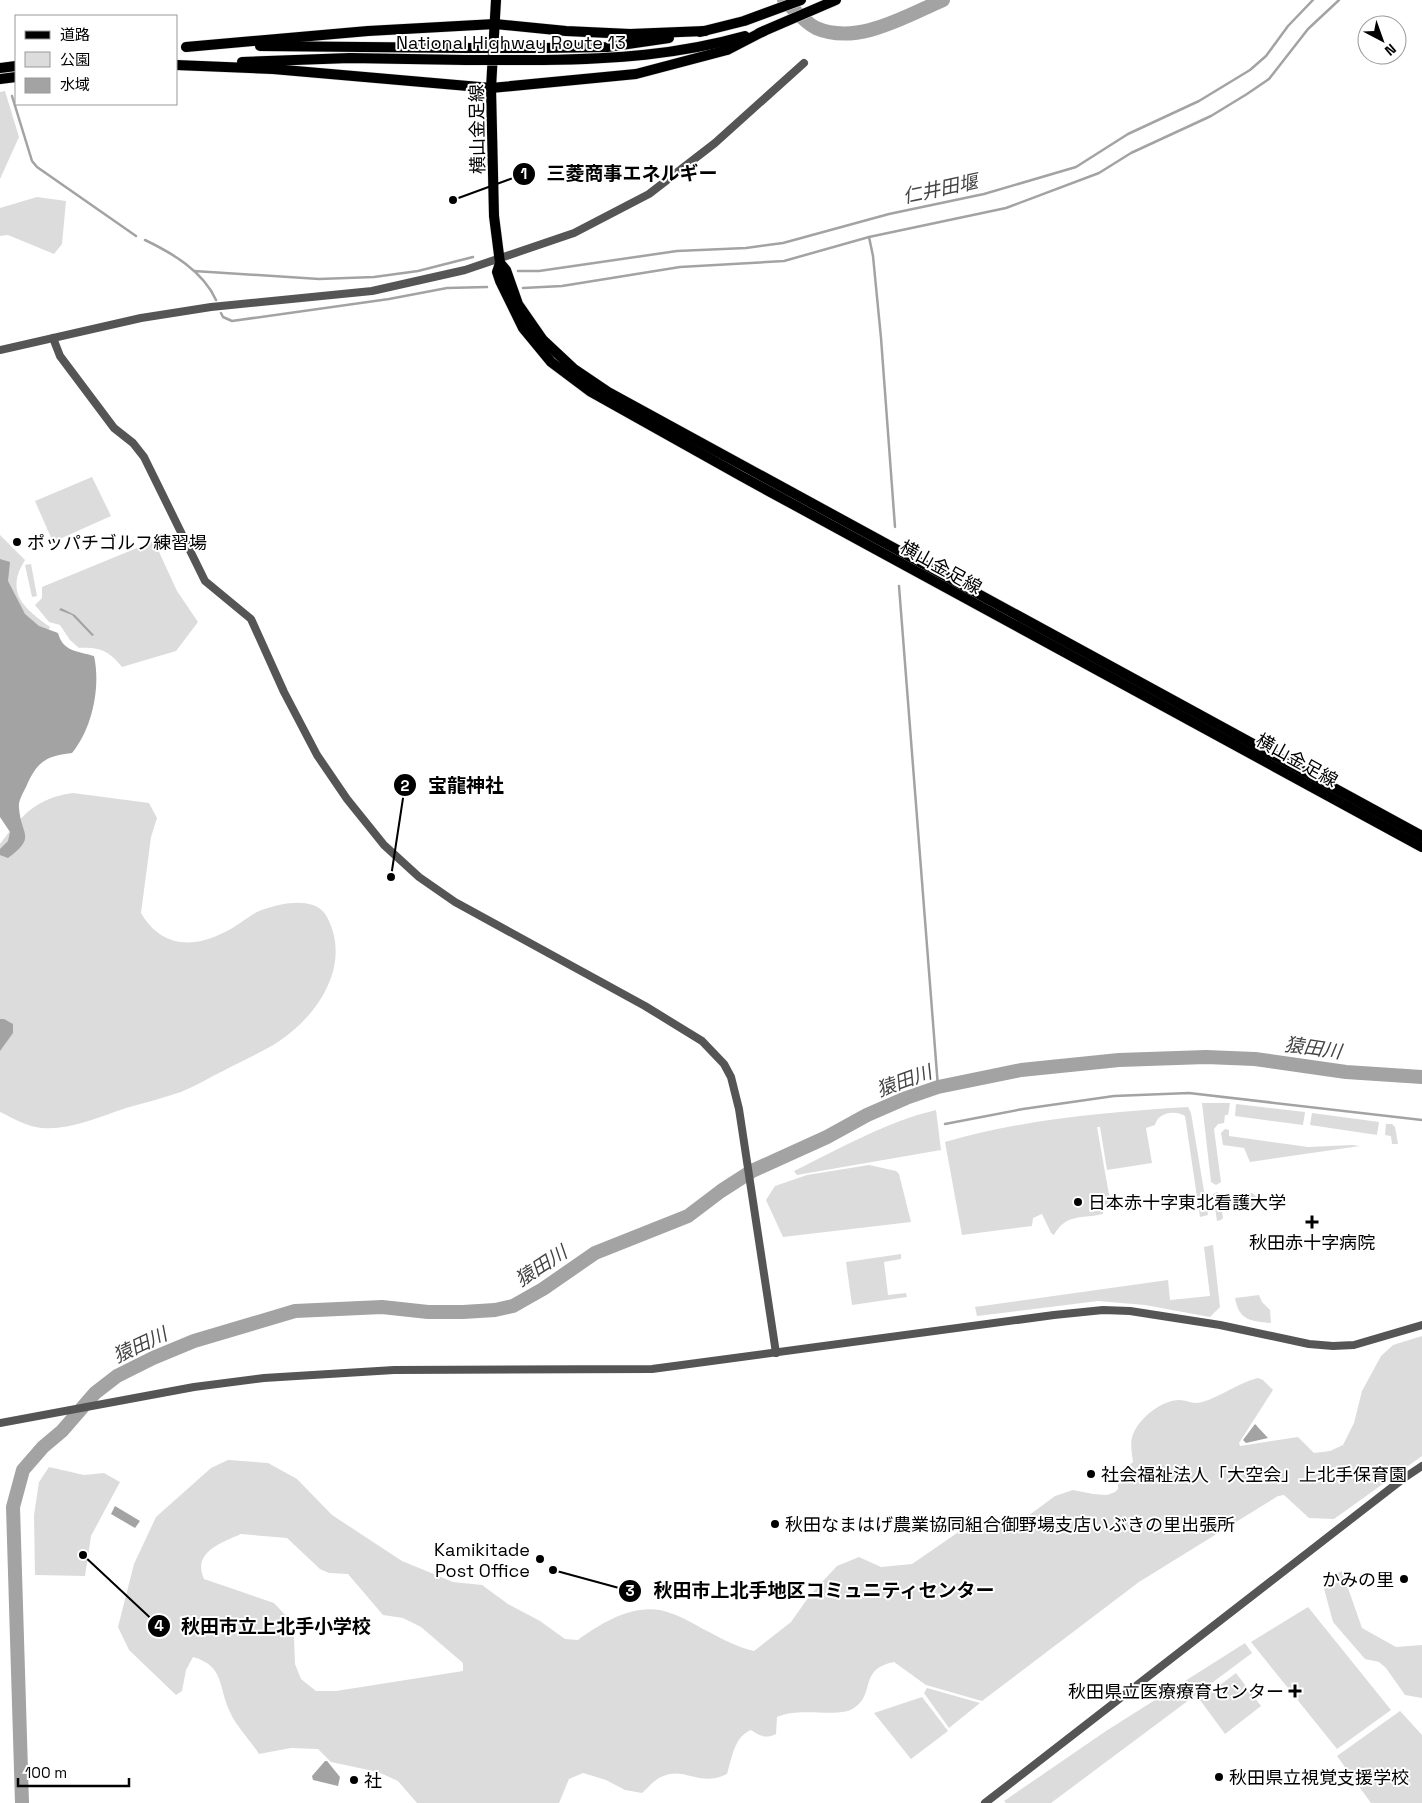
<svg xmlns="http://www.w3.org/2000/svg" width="1422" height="1803" viewBox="0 0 1422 1803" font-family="'Space Grotesk','Noto Sans JP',sans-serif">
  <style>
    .green { fill: #dcdcdc; fill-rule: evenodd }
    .water { fill: #a3a3a3 }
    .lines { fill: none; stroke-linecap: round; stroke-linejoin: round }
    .stream { stroke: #a3a3a3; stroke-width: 2.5 }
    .river { stroke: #a3a3a3; stroke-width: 14 }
    .primary-casing { stroke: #dbdbdb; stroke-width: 11 }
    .trunk-casing { stroke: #dbdbdb; stroke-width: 11 }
    .tertiary { stroke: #555; stroke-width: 8 }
    .primary { stroke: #000; stroke-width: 10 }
    .trunk { stroke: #000; stroke-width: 10 }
    .trunk-bridge-casing { stroke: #dbdbdb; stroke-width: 11; stroke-linecap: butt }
    .trunk-bridge { stroke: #000; stroke-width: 10 }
    .poi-dot { fill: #000; stroke: #fff; stroke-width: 2 }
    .labels { text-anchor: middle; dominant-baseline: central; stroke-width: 4; stroke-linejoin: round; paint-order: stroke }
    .street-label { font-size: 18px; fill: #000; stroke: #fff }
    .poi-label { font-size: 18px; fill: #000; stroke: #fff; text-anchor: start }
    .water-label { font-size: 19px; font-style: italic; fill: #444; stroke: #fff }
    .leader { fill: none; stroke: #000; stroke-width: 2 }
    .callout-dot { fill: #000; stroke: #fff; stroke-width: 2 }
    .mark-label { font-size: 15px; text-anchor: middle; font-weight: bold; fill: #fff }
    .callout-label { font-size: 19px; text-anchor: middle; font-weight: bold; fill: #000; stroke: #fff; stroke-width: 4; stroke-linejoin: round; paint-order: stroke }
  </style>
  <rect width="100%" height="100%" fill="#fff"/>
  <g class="green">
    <polygon points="5,91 19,137 0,179 0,92"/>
    <polygon points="37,197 66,201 62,244 54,254 8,235 0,236 0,208"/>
    <polygon points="92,477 111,516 53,542 35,501"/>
    <path d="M0 535 25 560C4 593 25 609 50 627L42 642 0 677Z"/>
    <path d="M154 541 177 591 198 622 176 651 122 667C109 651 100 647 79 648L70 640 60 625 49 622 35 605 42 598V587Z"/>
    <polygon points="31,564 37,596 32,597 25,565"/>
    <path d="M73 793 149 803 157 818 151 837 141 913C161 947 192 949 225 932 236 927 246 918 257 912 276 904 315 894 327 917 352 964 319 1015 278 1042 262 1052 242 1061 225 1070 210 1077 196 1086 181 1092 163 1098 144 1103 126 1108 99 1117 71 1130 42 1128 27 1127 13 1118 0 1112V844C22 815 36 798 73 793Z"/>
    <polygon points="1202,1103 1230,1103 1228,1115 1225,1115 1224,1123 1218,1124 1214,1129 1221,1182 1216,1185 1211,1182"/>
    <polygon points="1236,1104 1305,1112 1303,1125 1235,1116"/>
    <path d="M1188 1107 1191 1113 1208 1215 1200 1217 1185 1116C1175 1110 1158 1112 1155 1125L1146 1128 1152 1163 1107 1170 1100 1127H1097L1111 1206H1103V1214C1082 1219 1066 1213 1054 1235L1051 1233 1042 1214 1033 1218 1032 1226 962 1235 945 1142C1024 1119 1106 1112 1188 1107Z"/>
    <path d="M936 1110 941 1150 797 1175 794 1171C841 1148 886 1122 936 1110Z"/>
    <polygon points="1312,1113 1379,1122 1377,1135 1310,1125"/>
    <polygon points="1386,1124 1392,1124 1395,1127 1398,1144 1392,1144 1391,1136 1385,1135"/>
    <polygon points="1225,1129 1229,1130 1229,1136 1308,1147 1352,1145 1360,1146 1250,1162 1244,1148 1223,1145 1221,1133"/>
    <polygon points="869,1165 896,1171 899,1174 911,1222 783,1237 766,1200 775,1186 807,1175"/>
    <polygon points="1217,1192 1220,1195 1223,1218 1221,1220 1217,1221 1213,1194"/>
    <polygon points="1252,1193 1259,1199 1258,1208 1238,1212 1232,1206 1231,1200 1233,1197"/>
    <polygon points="1213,1245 1220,1307 1210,1317 1145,1305 1098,1301 977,1316 975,1307 1168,1280 1170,1300 1210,1296 1204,1247"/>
    <polygon points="901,1254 901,1259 884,1262 888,1295 906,1293 907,1297 852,1305 846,1262"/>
    <path d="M1259 1295 1262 1302 1270 1310 1271 1323C1251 1321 1239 1321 1235 1298Z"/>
    <path d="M1422 1336V1456L1334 1519 1309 1518 1284 1495 1278 1496 1139 1582 982 1701 926 1685 894 1662C858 1669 876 1694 854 1708 838 1719 801 1706 777 1717L776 1734C765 1739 760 1736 751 1730 734 1737 732 1758 727 1774 699 1788 684 1765 661 1777 654 1780 648 1788 642 1793L625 1790 606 1780 583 1773 569 1779 559 1803H417L398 1781 378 1772 331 1762 318 1749 291 1748 259 1754C250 1740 236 1726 230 1712 218 1687 225 1666 193 1657L186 1670 182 1691 176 1695 129 1650 118 1627 134 1564 156 1517 211 1468 228 1460 268 1463 297 1479 332 1515 402 1561 453 1582 482 1585 508 1604 540 1621 565 1639 578 1640C604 1621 638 1601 670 1613 684 1617 698 1627 711 1633 726 1641 738 1647 754 1651L791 1622 810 1595 837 1566 859 1557 881 1567 912 1564 960 1531 1002 1524 1028 1516 1055 1496 1073 1490 1093 1494 1107 1495 1115 1492 1118 1489V1475L1133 1462C1132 1452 1129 1442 1134 1432 1141 1417 1162 1400 1179 1400 1188 1400 1193 1405 1202 1402 1221 1397 1237 1383 1258 1378L1263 1380 1273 1390 1239 1443 1240 1446 1298 1437 1314 1453 1330 1451 1343 1445 1354 1423 1362 1391 1381 1356 1393 1345ZM241 1534 287 1538 320 1569 329 1573 348 1574 383 1615 403 1618 421 1627 463 1663V1671L336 1691H316L301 1679 295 1664 294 1636 288 1618 274 1603 204 1579C192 1552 221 1543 241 1534Z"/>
    <polygon points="49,1467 84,1475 104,1473 120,1482 91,1536 85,1576 35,1575 34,1515 39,1482"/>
    <polygon points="1342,1571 1362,1628 1396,1647 1422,1645 1422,1698 1405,1695 1386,1668 1379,1662 1365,1659 1333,1622 1323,1585 1328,1577"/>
    <polygon points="1308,1607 1391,1710 1337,1749 1251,1642"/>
    <polygon points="1245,1643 1252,1653 1051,1803 1006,1803 1004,1801 1106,1731"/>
    <polygon points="1236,1673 1261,1706 1225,1734 1200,1700"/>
    <polygon points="927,1688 980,1703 949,1728 924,1693"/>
    <polygon points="922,1697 948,1731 911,1759 874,1713"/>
    <polygon points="1400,1711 1422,1735 1422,1803 1371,1803 1337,1756"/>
  </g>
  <g class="water">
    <path d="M0 559 10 562 8 581 25 614 39 626 58 633C63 652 78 651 94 656 101 687 92 729 72 753 45 756 37 762 26 787 23 793 18 801 19 808 21 836 37 836 8 858L0 855V849L8 841 10 832 0 817Z"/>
    <polygon points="61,608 75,615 94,635 92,636 72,615 59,610"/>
    <polygon points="0,1019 4,1019 13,1024 13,1033 0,1051"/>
    <polygon points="1255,1424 1268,1438 1246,1443 1243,1440"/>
    <polygon points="115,1506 140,1521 135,1528 111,1514"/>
    <polygon points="325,1761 327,1761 340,1777 338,1786 313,1780 312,1776"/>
  </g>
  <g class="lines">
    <g class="stream">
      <polyline points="12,96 32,161 37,167 136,236"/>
      <polyline points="869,237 873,256 881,338 895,527"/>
      <path d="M145 240C172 253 203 271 216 300"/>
      <polyline points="194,271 319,279 374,277 418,271 473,257"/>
      <polyline points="518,271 539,271 677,251 746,248 783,243 889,214 984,194 1076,167 1128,134 1199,101 1250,70 1266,56 1288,26 1313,0"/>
      <polyline points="523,288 562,286 680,267 784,261 869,237 1006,208 1099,173 1131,153 1211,116 1247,94 1269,79 1308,29 1339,0"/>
      <polyline points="221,313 223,317 232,321 389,299 447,288 487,287"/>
      <polyline points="899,586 938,1087"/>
      <polyline points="945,1124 1023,1109 1114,1096 1189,1093 1422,1120"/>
    </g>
    <g class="river">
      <path d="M784 0C793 8 804 22 816 28 857 46 906 16 943 0"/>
      <polyline points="22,1803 13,1507 23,1470 43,1447 62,1431 95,1393 117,1376 153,1358 194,1341 295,1311 382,1307 428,1312 463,1312 495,1310 513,1306 543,1289 595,1253 688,1216 721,1191 752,1171 827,1137 867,1115 906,1098 938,1087 1021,1070 1119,1060 1206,1057 1255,1059 1346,1072 1422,1077"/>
    </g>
    <g class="primary-casing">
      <g id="primary">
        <polyline points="496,0 491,88 494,216 500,263 506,270 518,304 543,340 574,369 608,392 1422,836"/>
        <polyline points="500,263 497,272 500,281 523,328 551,362 591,392 741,476 1422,847"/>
      </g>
    </g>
    <g class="trunk-casing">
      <g id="trunk">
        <polyline points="700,32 744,21 801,0"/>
        <polyline points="759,33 836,0"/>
        <polyline points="260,46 465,48"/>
        <polyline points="186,47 368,31 495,24 566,31 630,34 705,31"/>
        <polyline points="543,48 607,47 669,38"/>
        <path d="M543 60C614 59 677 55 745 36"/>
        <polyline points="242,62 350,58 466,60"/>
        <polyline points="176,65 273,69 491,88 636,74 727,50 764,31"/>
        <polyline points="0,68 16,66"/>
        <polyline points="0,79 16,77"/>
      </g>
    </g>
    <g class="tertiary">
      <polyline points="53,338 60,356 114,428 133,443 144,457 205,581 251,619 284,692 317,755 347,799 384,845 419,877 455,902 645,1006 702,1041 724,1064 731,1077 739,1109 776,1353"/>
      <polyline points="0,350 141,318 211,307 372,291 465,270 574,233 649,194 715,143 804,63"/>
      <polyline points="0,1423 194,1387 264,1378 394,1370 652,1369 1054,1315 1103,1310 1130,1311 1220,1325 1309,1344 1333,1346 1354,1345 1422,1325"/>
      <polyline points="985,1803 1404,1478 1422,1466"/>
    </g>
    <use href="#primary" class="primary"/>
    <use href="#trunk" class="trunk"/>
    <g class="trunk-bridge-casing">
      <g id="trunk-bridge">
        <polyline points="465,48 543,48"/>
        <polyline points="466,60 543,60"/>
      </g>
    </g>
    <use href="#trunk-bridge" class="trunk-bridge"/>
  </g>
  <g class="poi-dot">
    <circle cx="17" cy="542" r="5"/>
    <circle cx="1078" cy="1202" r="5"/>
    <path d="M1309.5 1214.5h5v5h5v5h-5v5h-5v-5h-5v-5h5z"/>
    <circle cx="1091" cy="1474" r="5"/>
    <circle cx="775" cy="1524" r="5"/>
    <circle cx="540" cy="1559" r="5"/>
    <circle cx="1404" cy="1579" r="5"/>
    <path d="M1292.5 1683.5h5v5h5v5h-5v5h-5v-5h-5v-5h5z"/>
    <circle cx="1219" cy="1777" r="5"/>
    <circle cx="354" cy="1780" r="5"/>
  </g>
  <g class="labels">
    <g class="street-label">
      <text x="511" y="42">National Highway Route 13</text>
      <text transform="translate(477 129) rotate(-91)">横山金足線</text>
      <text transform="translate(941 567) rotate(29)">横山金足線</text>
      <text transform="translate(1297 760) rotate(29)">横山金足線</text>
    </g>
    <g class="poi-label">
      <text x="27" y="542">ポッパチゴルフ練習場</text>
      <text x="1088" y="1202">日本赤十字東北看護大学</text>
      <text x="1312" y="1242" text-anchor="middle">秋田赤十字病院</text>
      <text x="1101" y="1474">社会福祉法人「大空会」上北手保育園</text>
      <text x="785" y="1524">秋田なまはげ農業協同組合御野場支店いぶきの里出張所</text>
      <text x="530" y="1549" text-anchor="end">Kamikitade<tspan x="530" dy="21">Post Office</tspan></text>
      <text x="1394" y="1579" text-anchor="end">かみの里</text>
      <text x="1284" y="1691" text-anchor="end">秋田県立医療療育センター</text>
      <text x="1229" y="1777">秋田県立視覚支援学校</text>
      <text x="364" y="1780">社</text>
    </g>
    <g class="water-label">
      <text transform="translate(940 189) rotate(-12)">仁井田堰</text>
      <text transform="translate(1313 1048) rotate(8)">猿田川</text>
      <text transform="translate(904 1081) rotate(-20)">猿田川</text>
      <text transform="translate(541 1266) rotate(-33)">猿田川</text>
      <text transform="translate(140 1345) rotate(-25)">猿田川</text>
    </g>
  </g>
  <path class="leader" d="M453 200L524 174M391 877L405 785M553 1570L630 1591M83 1555L159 1626"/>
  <g class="callout-dot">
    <circle cx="453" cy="200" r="5"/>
    <circle cx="391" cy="877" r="5"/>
    <circle cx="553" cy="1570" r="5"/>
    <circle cx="83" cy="1555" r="5"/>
    <circle cx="524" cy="174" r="12"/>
    <circle cx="405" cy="785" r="12"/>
    <circle cx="630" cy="1591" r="12"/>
    <circle cx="159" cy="1626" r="12"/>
  </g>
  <g class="mark-label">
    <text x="524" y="179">1</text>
    <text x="405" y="791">2</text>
    <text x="630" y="1596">3</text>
    <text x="159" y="1631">4</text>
  </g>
  <g class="callout-label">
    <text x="632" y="180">三菱商事エネルギー</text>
    <text x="466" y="792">宝龍神社</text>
    <text x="824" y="1597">秋田市上北手地区コミュニティセンター</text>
    <text x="276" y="1633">秋田市立上北手小学校</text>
  </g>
  <rect x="15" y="15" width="162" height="90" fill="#ffffff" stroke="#999999"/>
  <rect x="25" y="31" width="25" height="8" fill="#000000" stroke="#999999"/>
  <text x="60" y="40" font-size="15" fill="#000000">道路</text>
  <rect x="25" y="52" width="25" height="15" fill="#dcdcdc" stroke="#999999"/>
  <text x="60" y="65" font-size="15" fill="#000000">公園</text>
  <rect x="25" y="78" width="25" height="15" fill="#a3a3a3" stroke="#999999"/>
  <text x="60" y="90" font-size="15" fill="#000000">水域</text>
  <g transform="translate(1382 40) rotate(139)"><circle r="24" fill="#ffffff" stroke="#999999"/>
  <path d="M0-4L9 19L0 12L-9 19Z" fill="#000000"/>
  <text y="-8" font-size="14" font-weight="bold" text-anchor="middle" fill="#000000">N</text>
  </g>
  <path d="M18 1778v8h111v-8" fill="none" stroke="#000000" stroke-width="2.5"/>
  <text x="25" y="1778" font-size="15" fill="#000000" stroke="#ffffff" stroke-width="4" paint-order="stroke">100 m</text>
</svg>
